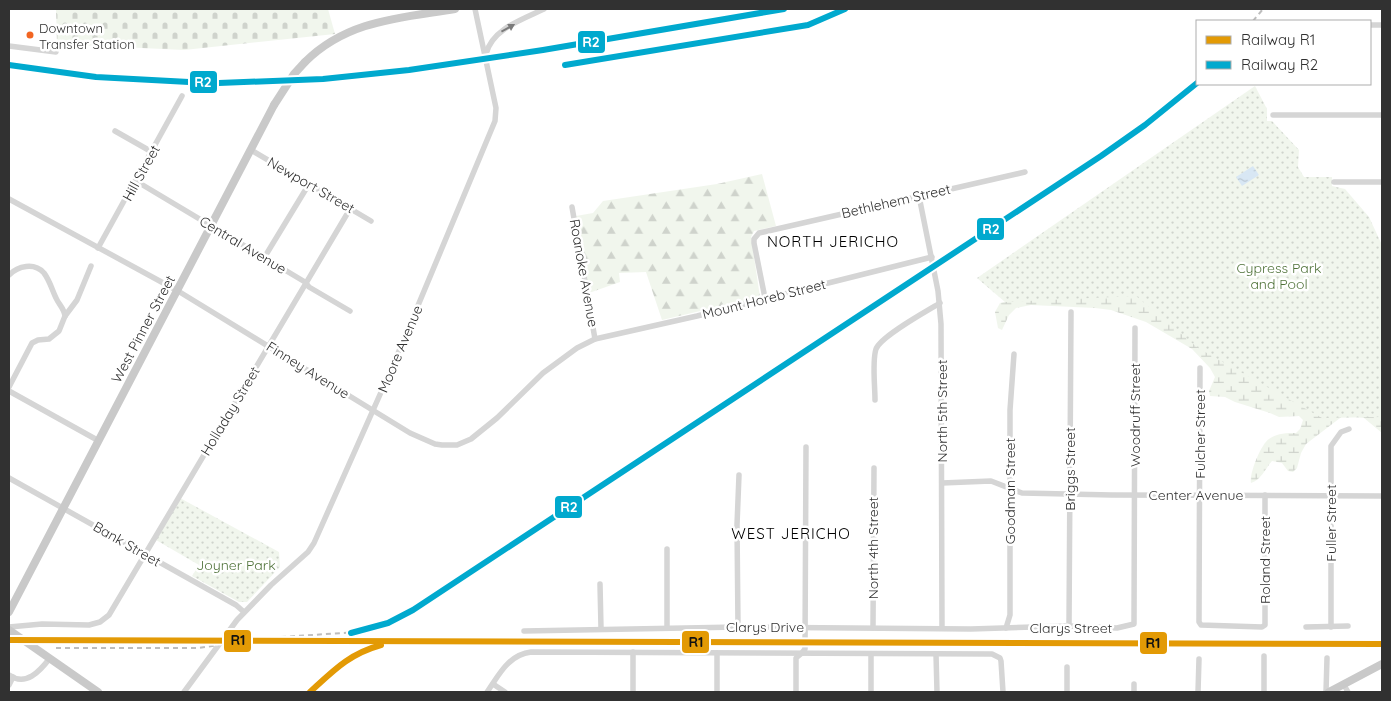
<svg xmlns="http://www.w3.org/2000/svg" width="1391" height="701" viewBox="0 0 1391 701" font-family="Quicksand,sans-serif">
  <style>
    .forest { fill: url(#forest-firs) }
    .wetland { fill: url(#wetland-marsh) }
    .cemetery { fill: url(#cemetery-stones) }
    .park { fill: url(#park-dots) }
    .water { fill: url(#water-ripples) }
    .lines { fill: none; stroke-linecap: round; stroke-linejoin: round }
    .minor { stroke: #d5d5d5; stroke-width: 5.5 }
    .major { stroke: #c9c9c9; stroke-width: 8 }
    .rail { stroke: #bdbdbd; stroke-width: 2; stroke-dasharray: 5 4; stroke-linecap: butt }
    .major-bridge { stroke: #c9c9c9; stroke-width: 8 }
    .rail-1-casing { stroke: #fff; stroke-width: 10 }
    .rail-2-casing { stroke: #fff; stroke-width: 10 }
    .rail-1 { stroke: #e39a05; stroke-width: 6 }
    .rail-2 { stroke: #00a9ce; stroke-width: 6 }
    .oneway { fill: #7b7b7b }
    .bus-dot { fill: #f26522; stroke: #fff; stroke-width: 2 }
    .labels { text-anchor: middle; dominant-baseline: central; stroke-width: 5; stroke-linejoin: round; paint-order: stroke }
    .bus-label { font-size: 13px; fill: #313131; stroke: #fff; text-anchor: start }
    .street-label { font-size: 14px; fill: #313131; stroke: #fff }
    .park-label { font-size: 14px; fill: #4f7239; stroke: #fff }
    .neighbourhood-label { font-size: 15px; letter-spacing: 1px; fill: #000; stroke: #fff }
    .line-badge { stroke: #fff; stroke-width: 2 }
    .badge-label { font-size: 14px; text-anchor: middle; font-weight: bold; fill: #fff }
    .pale-badge-label { font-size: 14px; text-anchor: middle; font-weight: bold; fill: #111 }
  </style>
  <defs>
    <pattern id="forest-firs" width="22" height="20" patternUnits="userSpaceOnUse" patternTransform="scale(1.25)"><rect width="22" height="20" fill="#f1f6ed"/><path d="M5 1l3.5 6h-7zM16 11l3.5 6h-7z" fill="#cfd3cc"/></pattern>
    <pattern id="wetland-marsh" width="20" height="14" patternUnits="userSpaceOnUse" patternTransform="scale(1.25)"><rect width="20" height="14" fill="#f1f6ed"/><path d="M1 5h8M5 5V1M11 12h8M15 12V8" fill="none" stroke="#cfd3cc"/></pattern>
    <pattern id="cemetery-stones" width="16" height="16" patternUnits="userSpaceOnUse" patternTransform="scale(1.25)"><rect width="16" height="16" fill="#f1f6ed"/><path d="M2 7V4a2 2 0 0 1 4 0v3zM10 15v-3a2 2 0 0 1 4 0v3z" fill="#cfd3cc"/></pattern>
    <pattern id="park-dots" width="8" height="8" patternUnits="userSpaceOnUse" patternTransform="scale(1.25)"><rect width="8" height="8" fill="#f1f6ed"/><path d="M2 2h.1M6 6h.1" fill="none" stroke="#cfd3cc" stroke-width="1.8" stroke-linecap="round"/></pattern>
    <pattern id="water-ripples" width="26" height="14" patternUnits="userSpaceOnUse" patternTransform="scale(1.25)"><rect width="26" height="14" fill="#d8e7f4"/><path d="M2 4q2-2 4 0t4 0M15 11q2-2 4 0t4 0" fill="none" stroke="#bac7d2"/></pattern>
  </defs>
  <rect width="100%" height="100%" fill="#fff"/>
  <polygon class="forest" points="762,174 776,226 754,231 751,237 760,297 662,320 646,272 619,273 620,282 589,293 576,216 593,213 603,201 717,184"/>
  <path class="wetland" d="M1052 259 1382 396V433L1364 418 1344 415 1306 444 1301 453 1297 468 1293 472 1288 471 1282 463 1272 461C1265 469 1261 480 1251 483 1249 474 1261 444 1269 439 1278 433 1286 433 1296 433L1300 429 1303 420 1299 416 1279 417 1270 413 1235 402 1225 397 1210 396 1209 391 1215 377 1210 368 1192 349 1146 322 1111 310 1095 308 1031 305 1016 308 1009 315 1002 330 998 328 995 312 1000 303 1020 298Z"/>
  <polygon class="cemetery" points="56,9 328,9 335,34 184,50 57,44"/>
  <g class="park">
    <polygon points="1255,86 1267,109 1267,121 1272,121 1299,150 1298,167 1304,177 1332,177 1332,186 1345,189 1369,217 1382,245 1382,417 1322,418 1198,348 1136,296 1005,302 977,278"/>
    <polygon points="180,498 279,552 280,567 247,602 239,602 192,576 199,565 156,540"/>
  </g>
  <polygon class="water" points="1253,166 1259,175 1242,186 1236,177"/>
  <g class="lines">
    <g class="minor">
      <polyline points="1370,25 1382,25"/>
      <polyline points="9,46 56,52"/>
      <path d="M486 54C492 29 523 19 544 9"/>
      <polyline points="1273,115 1382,115"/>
      <polyline points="115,131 152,152"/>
      <polyline points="251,150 371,221"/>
      <polyline points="136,181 305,282 309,287 350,311"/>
      <polyline points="1334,182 1382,182"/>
      <polyline points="919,196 938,291 941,324 942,628"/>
      <polyline points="9,199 178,291 410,433 435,444 442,445 457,445 471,439 497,418 543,373 577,348 595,339 697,316 932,257"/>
      <polyline points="572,207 595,339"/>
      <polyline points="98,248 182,96"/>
      <polyline points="264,258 309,184"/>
      <path d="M9 275C18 266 34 262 44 273 50 281 52 290 56 298 59 305 64 308 65 316"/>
      <polyline points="765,298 754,243 754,239 759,233 1025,172"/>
      <polyline points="1200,368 1199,622 1201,625 1262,627 1265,625 1265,495"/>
      <polyline points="9,387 32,343 38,340 49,339 59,331 65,316 77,300 91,266"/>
      <polyline points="9,391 99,441"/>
      <path d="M875 400C875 386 872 361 876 349 881 336 927 311 940 303"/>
      <polyline points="9,478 236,605 244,612"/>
      <polyline points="942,483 991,481 1022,493 1112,495 1382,496"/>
      <polyline points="600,584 601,628"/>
      <polyline points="1069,626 1071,312"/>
      <polyline points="9,627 42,624 89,625 100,622 109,615 350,209"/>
      <polyline points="667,627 667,549"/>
      <polyline points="738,627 737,525 739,475"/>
      <polyline points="1306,627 1348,626"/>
      <polyline points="1331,627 1331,446 1341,432 1349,429"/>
      <polyline points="873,628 874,468"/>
      <polyline points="1006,628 1010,615 1010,410 1014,354"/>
      <polyline points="524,631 738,627 971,629 1069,626 1117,628 1134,624 1135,328"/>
      <polyline points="633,652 633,692"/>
      <polyline points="717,653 717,692"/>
      <polyline points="871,654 871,692"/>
      <polyline points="936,654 937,692"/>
      <polyline points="1067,667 1067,692"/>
      <path d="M9 675C26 687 40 671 50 658"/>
      <polyline points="493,684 505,692"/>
      <polyline points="9,685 13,677"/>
      <polyline points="1344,685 1348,692"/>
      <polyline points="184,692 237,620 271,585 308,552 314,543 394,363 495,121 496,108 475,9"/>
      <path d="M487 692C499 675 508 655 531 652L992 654 1000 658 1001 661 1003 692"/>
      <polyline points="796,692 796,658 802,653 805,649 806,447"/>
      <polyline points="1134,692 1134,684"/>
      <polyline points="1198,692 1199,659"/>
      <polyline points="1264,692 1264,656"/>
      <polyline points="1326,692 1327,658"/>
    </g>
    <g class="major">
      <path d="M305 62C347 20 400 18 455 9"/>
      <polyline points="9,612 274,105"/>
      <polyline points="9,630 98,692"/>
      <polyline points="1329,692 1382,664"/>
    </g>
    <g class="rail">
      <polyline points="1253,21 1263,9"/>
      <polyline points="9,65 96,77 189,82 219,83 323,79 409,70 543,50 784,9"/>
      <polyline points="565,65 808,25 845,9"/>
      <polyline points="281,637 358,632 388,623 413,610 1101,156 1145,125 1197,83"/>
      <polyline points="56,648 199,648 252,640"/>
      <path d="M310 692C348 657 363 644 417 641"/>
    </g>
    <polyline class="major-bridge" points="274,105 294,74 305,62"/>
    <g class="rail-1-casing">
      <g id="rail-1">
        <polyline points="9,640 1382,644"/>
        <path d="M310 692C334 670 349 654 381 645"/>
      </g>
    </g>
    <g class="rail-2-casing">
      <g id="rail-2">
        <polyline points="9,65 96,77 189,82 219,83 323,79 409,70 543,50 784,9"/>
        <polyline points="565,65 808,25 845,9"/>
        <polyline points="351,633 388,623 413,610 1101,156 1145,125 1197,83"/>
      </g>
    </g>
    <use href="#rail-1" class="rail-1"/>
    <use href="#rail-2" class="rail-2"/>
  </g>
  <defs><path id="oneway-solid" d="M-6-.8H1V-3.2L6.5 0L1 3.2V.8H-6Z" transform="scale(1.25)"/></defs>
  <use class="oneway" href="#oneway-solid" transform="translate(508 28) rotate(-29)"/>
  <circle class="bus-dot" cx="30" cy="35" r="4.5"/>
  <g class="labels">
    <g class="bus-label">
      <text x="39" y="28">Downtown<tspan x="39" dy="16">Transfer Station</tspan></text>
    </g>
    <g class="street-label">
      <text transform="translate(141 173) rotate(-61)">Hill Street</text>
      <text transform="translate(311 185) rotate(30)">Newport Street</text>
      <text transform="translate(896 201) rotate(-13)">Bethlehem Street</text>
      <text transform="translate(243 245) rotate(31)">Central Avenue</text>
      <text transform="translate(584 273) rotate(80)">Roanoke Avenue</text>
      <text transform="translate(764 299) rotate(-14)">Mount Horeb Street</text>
      <text transform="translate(143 329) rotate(-62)">West Pinner Street</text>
      <text transform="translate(400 349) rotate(-67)">Moore Avenue</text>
      <text transform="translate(308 370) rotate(32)">Finney Avenue</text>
      <text transform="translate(230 411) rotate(-59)">Holladay Street</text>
      <text transform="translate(942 411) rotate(-90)">North 5th Street</text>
      <text transform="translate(1135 415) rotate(-90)">Woodruff Street</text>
      <text transform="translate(1200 434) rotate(-90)">Fulcher Street</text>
      <text transform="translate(1070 469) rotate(-90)">Briggs Street</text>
      <text transform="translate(1010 491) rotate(-90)">Goodman Street</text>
      <text x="1196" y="495">Center Avenue</text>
      <text transform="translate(1331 523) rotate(-90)">Fuller Street</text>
      <text transform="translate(127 544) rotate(30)">Bank Street</text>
      <text transform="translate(873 548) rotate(-90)">North 4th Street</text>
      <text transform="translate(1265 560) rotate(-90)">Roland Street</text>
      <text x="765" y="627">Clarys Drive</text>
      <text x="1071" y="628">Clarys Street</text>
    </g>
    <g class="park-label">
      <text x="1279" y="268">Cypress Park<tspan x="1279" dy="16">and Pool</tspan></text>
      <text x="236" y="565">Joyner Park</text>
    </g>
    <g class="neighbourhood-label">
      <text x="833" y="241">NORTH JERICHO</text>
      <text x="791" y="533">WEST JERICHO</text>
    </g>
  </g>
  <g class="line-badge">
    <rect x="577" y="30" width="29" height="24" rx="5" fill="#00a9ce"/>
    <rect x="189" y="70" width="29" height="24" rx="5" fill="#00a9ce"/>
    <rect x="976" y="217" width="29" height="24" rx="5" fill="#00a9ce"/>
    <rect x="554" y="495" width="29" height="24" rx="5" fill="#00a9ce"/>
    <rect x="223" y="629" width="29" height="24" rx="5" fill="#e39a05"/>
    <rect x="681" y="630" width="29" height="24" rx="5" fill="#e39a05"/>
    <rect x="1139" y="631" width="29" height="24" rx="5" fill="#e39a05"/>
  </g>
  <g class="badge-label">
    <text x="591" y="47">R2</text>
    <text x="203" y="87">R2</text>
    <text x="991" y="234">R2</text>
    <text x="569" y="512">R2</text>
  </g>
  <g class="pale-badge-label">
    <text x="238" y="645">R1</text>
    <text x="696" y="647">R1</text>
    <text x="1153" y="648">R1</text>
  </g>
  <rect width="1391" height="701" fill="none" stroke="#313131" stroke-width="20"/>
  <rect x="1196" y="20" width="175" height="65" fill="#ffffff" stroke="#adadad"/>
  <rect x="1206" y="36" width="25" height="8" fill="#e39a05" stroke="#adadad"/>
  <text x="1241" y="45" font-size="15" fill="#313131">Railway R1</text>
  <rect x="1206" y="61" width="25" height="8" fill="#00a9ce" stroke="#adadad"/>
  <text x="1241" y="70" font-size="15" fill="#313131">Railway R2</text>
</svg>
